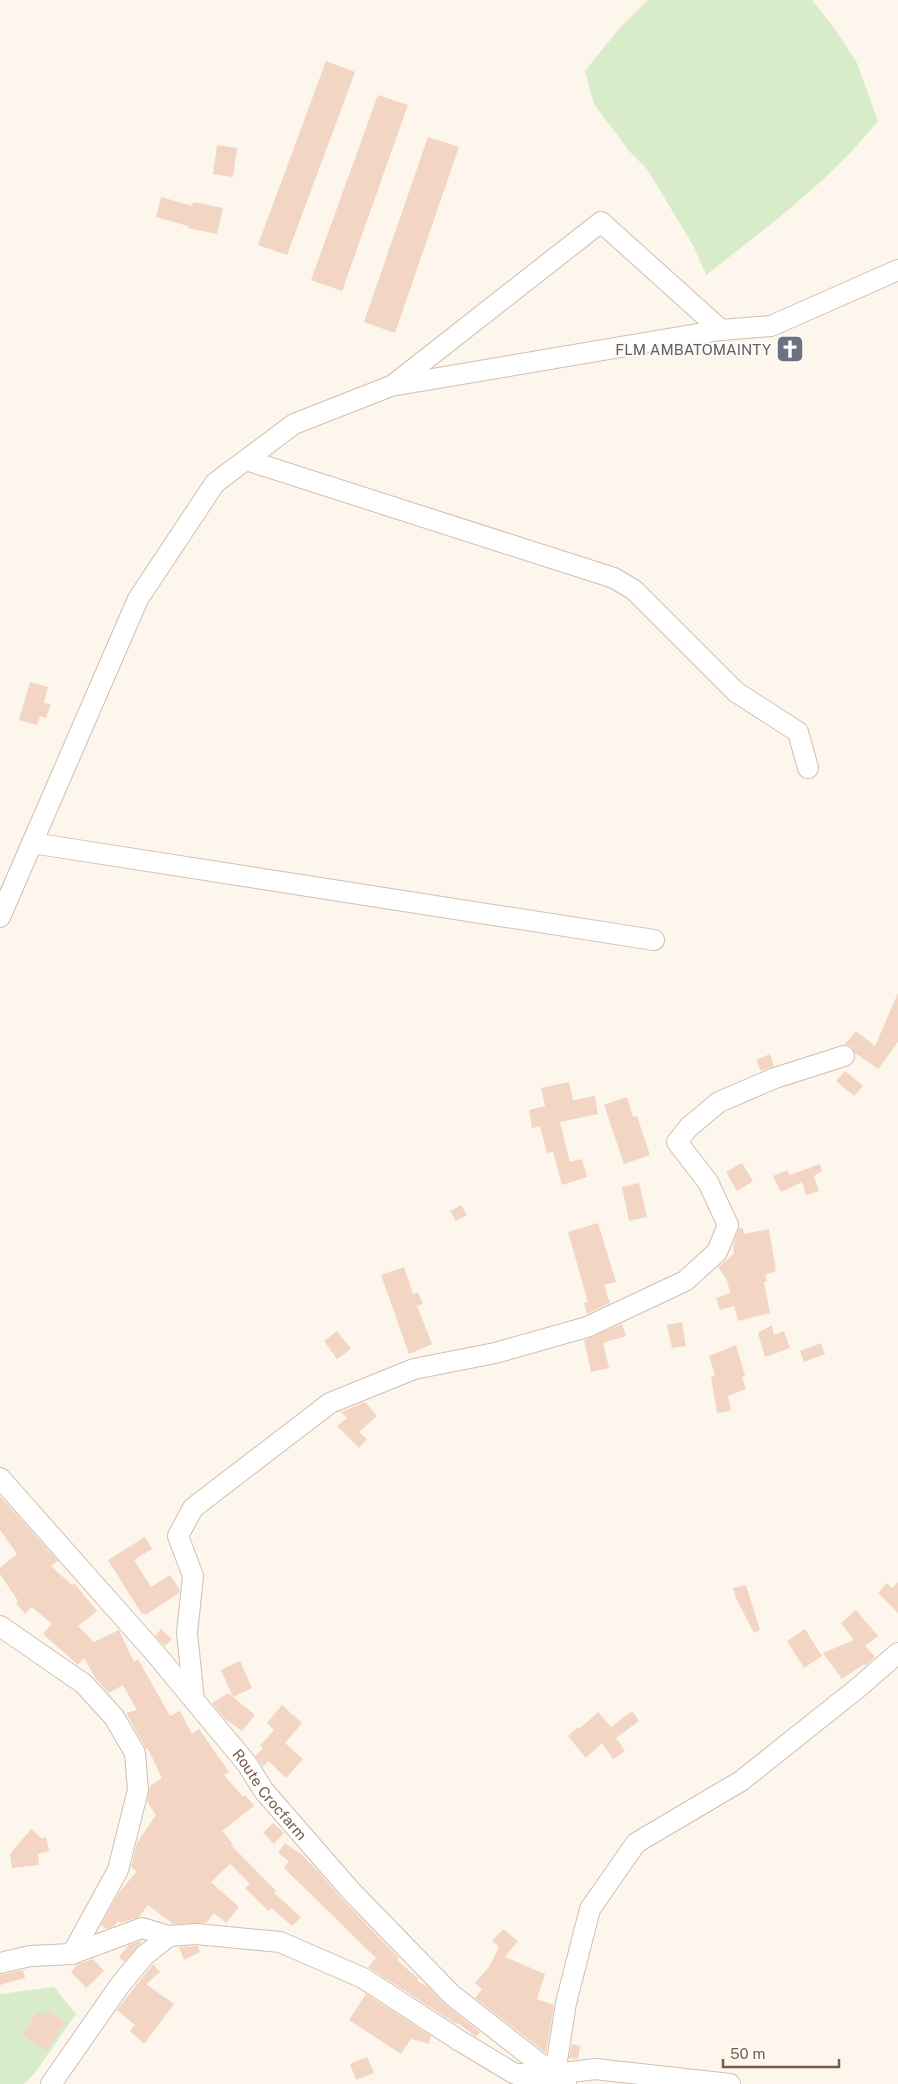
<svg xmlns="http://www.w3.org/2000/svg" width="898" height="2084" viewBox="0 0 898 2084" font-family="'Public Sans',sans-serif">
  <style>
    .green { fill: #d8ecc9 }
    .building { fill: #f3d5c3 }
    .lines { fill: none; stroke-linecap: round; stroke-linejoin: round }
    .minor-casing { stroke: #d1beb0; stroke-width: 22 }
    .minor { stroke: #fff; stroke-width: 20 }
    .labels { text-anchor: middle; dominant-baseline: central; stroke-width: 4; stroke-linejoin: round; paint-order: stroke }
    .worship-label { font-size: 15px; fill: #5b616d; stroke: #fffaf3; text-anchor: end }
    .street-label { font-size: 15px; fill: #7a5c4d; stroke: #fffaf3 }
  </style>
  <rect width="100%" height="100%" fill="#fdf6ec"/>
  <g class="green">
    <path d="M648 0H812L835 29 857 63 878 121C830 181 766 228 706 275L694 247 647 169 630 152 594 104 585 71 618 30Z"/>
    <polygon points="54,1987 76,2014 34,2074 24,2084 0,2084 0,1994"/>
  </g>
  <g class="building">
    <polygon points="326,61 355,72 287,255 258,245"/>
    <polygon points="378,95 408,105 342,291 311,280"/>
    <polygon points="428,137 459,147 395,333 364,322"/>
    <polygon points="217,145 237,148 233,177 213,174"/>
    <polygon points="161,197 192,206 193,202 223,208 217,234 188,228 188,226 156,217"/>
    <polygon points="30,682 48,687 44,703 51,704 46,718 40,716 37,725 19,720"/>
    <polygon points="898,993 898,1042 878,1069 855,1053 852,1047 845,1044 856,1031 875,1046"/>
    <polygon points="770,1054 774,1066 761,1071 756,1060"/>
    <polygon points="845,1071 863,1086 854,1096 836,1081"/>
    <polygon points="569,1082 573,1100 595,1096 598,1114 560,1122 570,1162 582,1159 587,1177 562,1185 553,1152 547,1153 540,1126 532,1128 529,1110 545,1106 541,1088"/>
    <polygon points="627,1097 633,1117 637,1116 650,1155 624,1164 604,1105"/>
    <polygon points="742,1163 753,1181 737,1191 726,1172"/>
    <polygon points="820,1164 822,1171 814,1176 819,1191 806,1195 802,1182 781,1192 773,1176 787,1170 790,1175"/>
    <polygon points="639,1183 647,1217 629,1221 622,1187"/>
    <polygon points="461,1205 467,1215 456,1221 450,1211"/>
    <polygon points="598,1223 616,1282 604,1285 610,1303 587,1314 584,1303 588,1302 568,1232"/>
    <polygon points="739,1228 743,1228 744,1234 769,1229 776,1271 765,1275 767,1281 764,1282 770,1313 738,1321 734,1306 720,1310 716,1298 730,1293 727,1280 718,1267 734,1254 733,1245"/>
    <polygon points="404,1267 413,1294 418,1292 423,1304 417,1306 432,1344 409,1354 381,1275"/>
    <polygon points="682,1322 686,1346 672,1348 667,1325"/>
    <polygon points="622,1324 626,1336 603,1343 609,1368 591,1372 584,1340"/>
    <polygon points="772,1325 774,1335 784,1331 790,1348 765,1357 758,1333"/>
    <polygon points="337,1331 351,1349 337,1359 324,1341"/>
    <polygon points="821,1343 825,1354 804,1362 800,1351"/>
    <polygon points="736,1345 745,1376 742,1377 746,1389 728,1396 731,1411 717,1413 711,1377 715,1375 709,1356"/>
    <polygon points="365,1402 377,1416 359,1432 367,1439 359,1448 337,1426 347,1418 341,1412"/>
    <polygon points="0,1496 58,1561 51,1566 72,1585 74,1583 97,1611 78,1626 94,1642 119,1630 134,1662 138,1659 170,1716 180,1711 192,1734 199,1729 229,1772 224,1775 243,1797 245,1795 254,1806 222,1831 233,1844 231,1845 276,1891 274,1893 301,1917 292,1926 271,1908 269,1911 245,1888 250,1884 230,1864 211,1882 239,1907 226,1923 214,1913 206,1923 173,1924 148,1905 139,1917 121,1923 118,1921 114,1926 106,1929 101,1925 118,1894 137,1871 131,1867 137,1843 156,1815 147,1802 150,1786 162,1778 148,1749 146,1749 126,1713 137,1710 123,1685 109,1693 96,1679 84,1658 78,1665 43,1634 52,1624 32,1607 25,1614 16,1603 18,1601 0,1574 0,1568 17,1554 0,1530"/>
    <polygon points="145,1537 152,1549 134,1560 151,1587 170,1575 180,1590 179,1593 147,1614 142,1614 108,1560"/>
    <polygon points="898,1582 898,1613 878,1593 887,1583 892,1588"/>
    <polygon points="746,1585 760,1630 754,1633 736,1598 733,1588"/>
    <polygon points="856,1610 878,1636 865,1646 875,1657 865,1666 864,1664 842,1679 823,1653 854,1640 841,1623"/>
    <polygon points="161,1629 172,1639 165,1646 155,1636"/>
    <polygon points="805,1629 822,1656 804,1668 787,1641"/>
    <polygon points="240,1661 252,1688 233,1697 255,1715 242,1731 225,1719 212,1703 228,1693 233,1697 221,1670"/>
    <polygon points="282,1705 302,1723 285,1743 303,1759 286,1778 268,1761 263,1767 255,1756 263,1748 260,1746 274,1730 267,1723"/>
    <polygon points="632,1711 639,1721 616,1738 625,1751 613,1759 602,1743 586,1758 568,1736 578,1727 579,1729 598,1712 611,1727"/>
    <polygon points="273,1823 284,1833 274,1844 263,1833"/>
    <polygon points="31,1829 42,1839 46,1837 49,1851 38,1854 39,1865 12,1868 10,1854"/>
    <polygon points="285,1843 302,1855 316,1869 342,1899 399,1958 397,1960 419,1979 417,1981 427,1986 445,2004 480,2032 476,2037 458,2023 456,2024 368,1967 376,1958 284,1868 289,1861 278,1853"/>
    <polygon points="503,1929 518,1941 505,1957 545,1974 537,1999 554,2005 546,2053 475,1998 482,1989 475,1983 489,1967 499,1947 492,1941"/>
    <polygon points="141,1941 142,1942 124,1962 119,1957 129,1945"/>
    <polygon points="198,1946 200,1952 184,1960 179,1947"/>
    <polygon points="93,1959 104,1971 86,1988 71,1972 78,1964"/>
    <polygon points="153,1964 160,1972 146,1984 174,2004 144,2044 130,2031 135,2025 117,2010"/>
    <polygon points="23,1970 25,1978 0,1985 0,1975"/>
    <polygon points="366,1994 431,2036 429,2044 411,2039 401,2054 349,2020"/>
    <polygon points="38,2011 45,2015 48,2011 65,2022 47,2050 22,2035"/>
    <polygon points="572,2044 580,2046 578,2059 569,2058"/>
    <polygon points="367,2057 374,2073 356,2080 350,2064"/>
  </g>
  <g class="lines">
    <g class="minor-casing">
      <g id="minor">
        <polyline points="393,385 601,222 721,330"/>
        <polyline points="246,460 614,578 634,590 736,692 798,732 808,768"/>
        <polyline points="32,843 654,940"/>
        <polyline points="0,917 138,599 215,483 294,424 391,386 721,330 771,326 898,270"/>
        <path id="s1" d="M0 1478 155 1653 247 1764 264 1791 351 1891 452 1995 566 2084"/>
        <polyline points="0,1626 84,1684 114,1717 135,1753 138,1790 118,1870 72,1954"/>
        <polyline points="194,1700 187,1633 193,1576 178,1536 193,1508 330,1403 414,1369 495,1353 587,1327 685,1281 717,1252 728,1225 708,1182 677,1142 689,1127 719,1102 775,1078 844,1056"/>
        <polyline points="0,1963 30,1956 72,1954 142,1928 169,1936 196,1934 280,1942 363,1978 460,2041 515,2074 555,2074 595,2069 730,2084"/>
        <polyline points="555,2074 566,2003 590,1909 636,1843 741,1781 859,1687 898,1653"/>
        <polyline points="51,2084 120,1985 144,1956 169,1936"/>
      </g>
    </g>
    <use href="#minor" class="minor"/>
  </g>
  <defs>
    <g id="church-square" transform="scale(1.4375)"><rect x="-9" y="-9" width="18" height="18" rx="4" fill="#6b7280" stroke="#fffaf3"/><path d="M-1.2-6h2.4v3.5h3.3v2.4h-3.3V6h-2.4V-.1h-3.3v-2.4h3.3Z" fill="#fff"/></g>
  </defs>
  <g fill-rule="evenodd">
    <use href="#church-square" x="790" y="349"/>
  </g>
  <g class="labels">
    <g class="worship-label">
      <text x="771" y="349">FLM AMBATOMAINTY</text>
    </g>
    <g class="street-label">
      <text stroke="none"><textPath href="#s1" startOffset="416">Route Crocfarm</textPath></text>
    </g>
  </g>
  <path d="M723 2059v8h116v-8" fill="none" stroke="#7a5c4d" stroke-width="2.5"/>
  <text x="730" y="2059" font-size="15" fill="#7a5c4d" stroke="#fffaf3" stroke-width="4" paint-order="stroke">50 m</text>
</svg>
